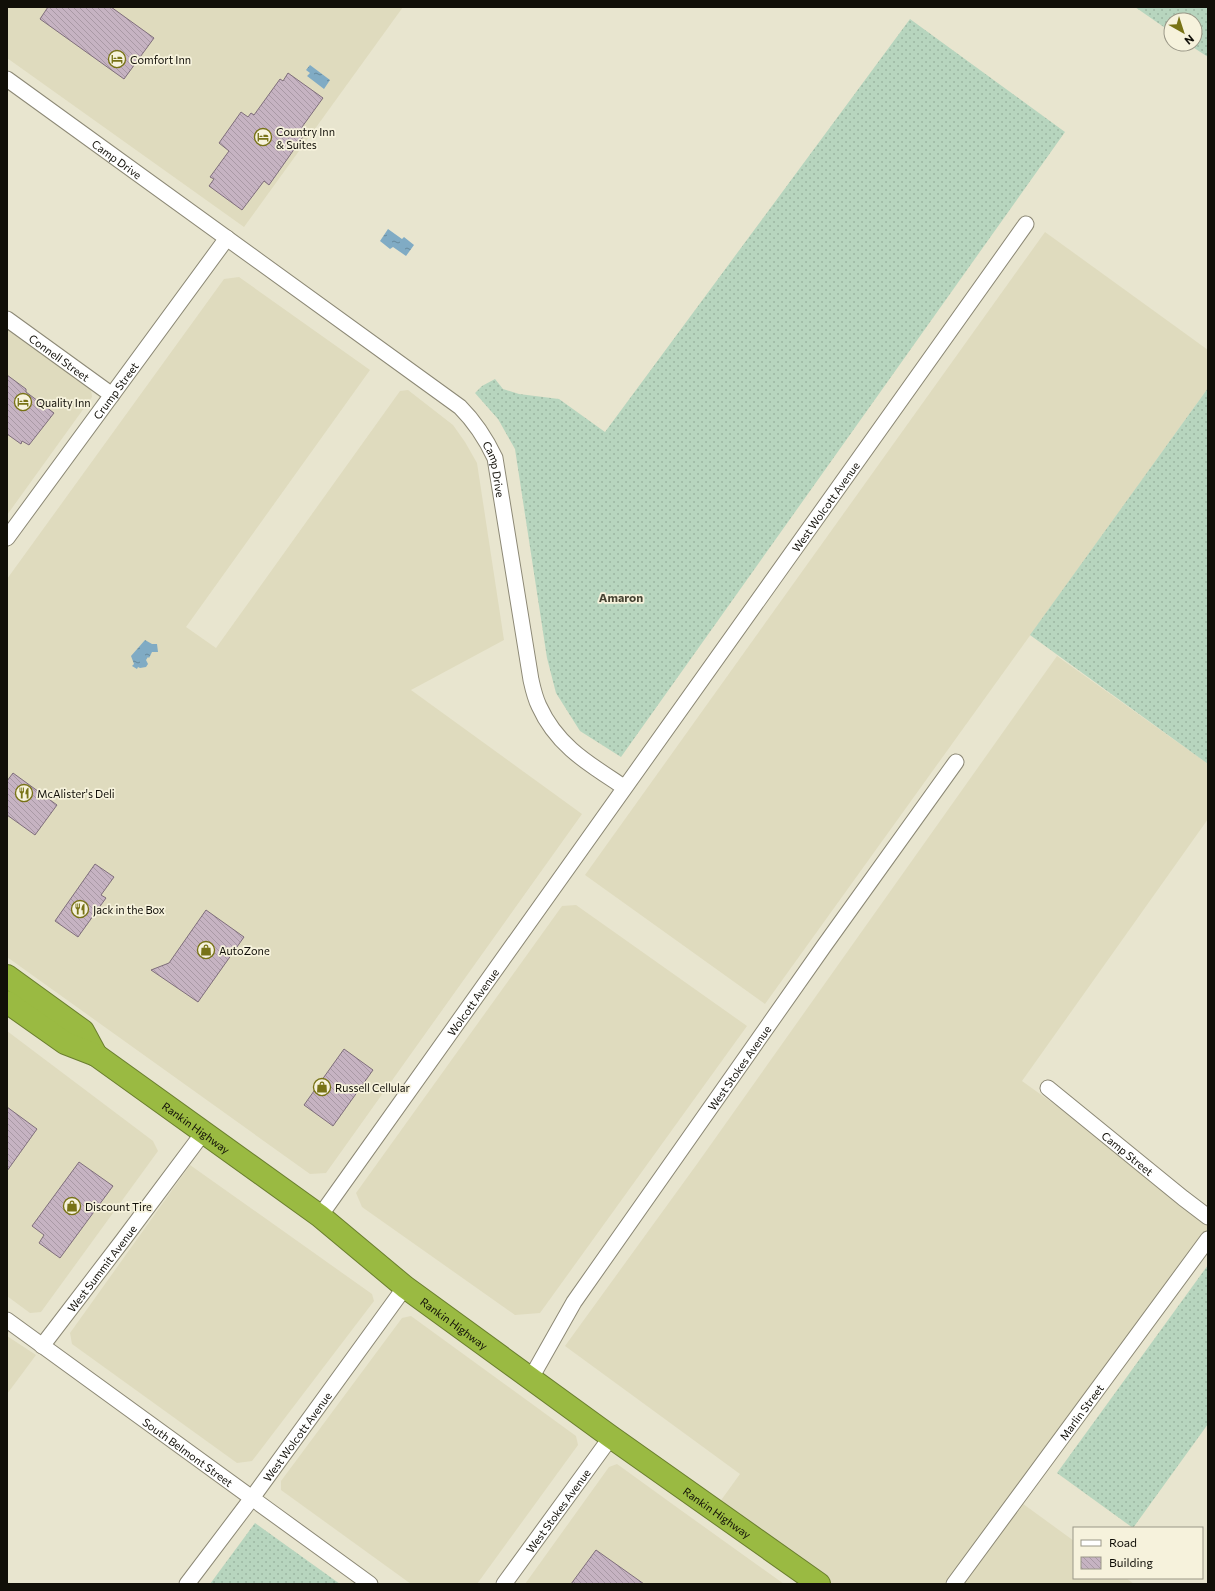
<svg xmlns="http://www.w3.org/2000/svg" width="1215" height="1591" viewBox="0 0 1215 1591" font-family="Commissioner,sans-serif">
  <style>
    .built { fill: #dfdbbe }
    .grass { fill: url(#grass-dots) }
    .water { fill: url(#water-ripples) }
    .building { fill: url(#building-back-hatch); stroke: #7f6e7b }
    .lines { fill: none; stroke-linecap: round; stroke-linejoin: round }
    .minor-casing { stroke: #8c8875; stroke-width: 17 }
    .highway-casing { stroke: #6a7e2e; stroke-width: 24 }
    .minor { stroke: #fff; stroke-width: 15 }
    .highway { stroke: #9aba42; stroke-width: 22 }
    .labels { text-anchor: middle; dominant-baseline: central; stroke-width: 3.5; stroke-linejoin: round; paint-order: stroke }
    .poi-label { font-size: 11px; fill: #110f08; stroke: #f6f2dc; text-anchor: start }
    .street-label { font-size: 11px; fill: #110f08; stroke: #f6f2dc }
    .neighbourhood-label { font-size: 12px; font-weight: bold; fill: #464332; stroke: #f6f2dc }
  </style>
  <defs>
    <pattern id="grass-dots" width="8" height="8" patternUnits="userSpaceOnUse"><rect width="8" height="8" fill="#b7d5be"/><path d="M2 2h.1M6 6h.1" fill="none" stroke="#9cb6a2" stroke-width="1.8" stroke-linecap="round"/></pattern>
    <pattern id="water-ripples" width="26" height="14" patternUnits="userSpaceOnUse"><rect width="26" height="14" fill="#80abc4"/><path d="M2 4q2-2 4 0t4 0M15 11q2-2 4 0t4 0" fill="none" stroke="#678a9d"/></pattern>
    <pattern id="building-back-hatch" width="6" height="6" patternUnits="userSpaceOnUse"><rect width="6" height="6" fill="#c6b3c2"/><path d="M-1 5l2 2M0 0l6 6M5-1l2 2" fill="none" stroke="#a999a5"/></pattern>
  </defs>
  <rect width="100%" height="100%" fill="#e8e5cf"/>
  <g class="built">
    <polygon points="7,7 403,7 244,227 7,58"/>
    <polygon points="1045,232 1208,350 1208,388 765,1004 585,875"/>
    <polygon points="239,277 370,370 186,627 216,648 400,391 408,390 453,425 465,442 477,463 504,640 411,690 582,814 326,1173 310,1174 7,957 7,579 224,279"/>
    <polygon points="7,329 91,389 92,397 7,515"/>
    <polygon points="1057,656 1208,764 1208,819 1022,1081 1208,1215 1208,1228 1015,1498 1074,1541 1074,1578 1126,1578 1134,1584 817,1584 714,1510 740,1474 565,1346 697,1164"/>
    <polygon points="576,905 747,1026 540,1313 515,1315 362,1207 356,1193 562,906"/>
    <polygon points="7,1031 153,1141 158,1151 41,1312 30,1313 7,1296"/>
    <polygon points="190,1165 372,1294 374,1301 252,1461 237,1463 72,1344 70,1333"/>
    <polygon points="411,1316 576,1436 578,1445 477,1584 411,1584 281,1490 281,1481 402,1318"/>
    <polygon points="7,1336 36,1355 7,1394"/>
    <polygon points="617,1464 682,1511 784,1584 525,1584 609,1467"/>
  </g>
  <g class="grass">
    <polygon points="1135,7 1208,7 1208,57 1188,44 1195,44 1195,20 1171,20 1171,32"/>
    <polygon points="910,19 1065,132 621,757 580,731 556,693 547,658 515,449 498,419 475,393 482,386 495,379 503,389 519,394 559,399 605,432"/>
    <polygon points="1208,388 1208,764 1030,635"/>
    <polygon points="1208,1265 1208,1424 1133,1528 1057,1473"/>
    <polygon points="255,1523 340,1584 210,1584"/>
  </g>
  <g class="water">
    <polygon points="310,65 330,80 324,89 307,76 310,73 306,70"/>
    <polygon points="388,229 402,239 404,237 414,245 406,256 393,247 390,249 380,241"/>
    <polygon points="145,640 152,644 157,644 158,652 152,652 149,658 148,657 146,660 148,664 146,667 140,668 138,667 137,669 132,666 134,664 131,656"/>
  </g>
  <g class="building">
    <polygon points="48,7 111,7 154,38 124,79 40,19"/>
    <polygon points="288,73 323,98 302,127 307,131 269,185 264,181 242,210 209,186 214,179 210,177 229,151 219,143 241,112 248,117 251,113 254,115 280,79 283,81"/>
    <polygon points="7,375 26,389 26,392 54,413 29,445 22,441 21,444 7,434"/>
    <polygon points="13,773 57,805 35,835 7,815 7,781"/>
    <polygon points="95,864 114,877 101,895 106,898 78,937 55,921"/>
    <polygon points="206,910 244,937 198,1002 151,970 169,963"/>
    <polygon points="344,1049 373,1070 333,1126 304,1105"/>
    <polygon points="7,1107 37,1129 7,1171"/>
    <polygon points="79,1162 113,1186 60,1258 39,1243 44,1235 32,1226"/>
    <polygon points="596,1550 644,1584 571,1584"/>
  </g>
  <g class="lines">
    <g class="minor-casing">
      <g id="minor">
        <path id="s1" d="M7 79 460 407C476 423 486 439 495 458L531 680C533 689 535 698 539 706 557 746 589 764 624 787"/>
        <path id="s2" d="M7 319 112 395"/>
        <path id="s3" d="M7 538 227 238"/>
        <path id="s4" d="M1048 1088 1183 1198 1208 1217"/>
        <path id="s5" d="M320 1216 1026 224"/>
        <path id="s6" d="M7 1320 370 1584"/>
        <path id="s7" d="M42 1346 123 1240 203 1133"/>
        <path id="s8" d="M531 1378 574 1302 824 946 956 762"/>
        <path id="s9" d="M187 1584 252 1498 405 1287"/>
        <path id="s10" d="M504 1584 611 1437"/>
        <path id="s11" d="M954 1584 1208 1239"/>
      </g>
    </g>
    <g class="highway-casing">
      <g id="highway">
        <polyline points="7,976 83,1031 96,1055"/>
        <path id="s12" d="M7 1002 65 1043 96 1055 320 1216 405 1287 611 1437 819 1584"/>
      </g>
    </g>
    <use href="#minor" class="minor"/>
    <use href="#highway" class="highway"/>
  </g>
  <defs>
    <g id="hotel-ring" transform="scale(0.9)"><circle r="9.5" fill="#f6f2dc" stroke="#787316" stroke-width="1.5"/><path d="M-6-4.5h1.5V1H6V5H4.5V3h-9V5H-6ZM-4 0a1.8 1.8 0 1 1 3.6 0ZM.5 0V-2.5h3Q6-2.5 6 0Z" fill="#787316"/></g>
    <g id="restaurant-ring" transform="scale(0.9)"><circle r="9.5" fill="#f6f2dc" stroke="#787316" stroke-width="1.5"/><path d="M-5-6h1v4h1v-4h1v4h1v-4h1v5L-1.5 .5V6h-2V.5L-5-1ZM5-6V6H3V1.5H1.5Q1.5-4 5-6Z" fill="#787316"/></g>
    <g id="shop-ring" transform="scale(0.9)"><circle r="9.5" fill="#f6f2dc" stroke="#787316" stroke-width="1.5"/><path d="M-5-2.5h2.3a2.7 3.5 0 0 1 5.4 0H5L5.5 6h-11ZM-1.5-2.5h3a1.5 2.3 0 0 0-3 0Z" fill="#787316"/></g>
  </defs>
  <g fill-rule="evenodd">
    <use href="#hotel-ring" x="117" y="59"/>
    <use href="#hotel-ring" x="263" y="137"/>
    <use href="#hotel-ring" x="23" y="402"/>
    <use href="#restaurant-ring" x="24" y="793"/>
    <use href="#restaurant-ring" x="80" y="909"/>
    <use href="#shop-ring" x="206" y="950"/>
    <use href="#shop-ring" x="322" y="1087"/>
    <use href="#shop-ring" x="72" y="1206"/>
  </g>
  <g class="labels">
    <g class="poi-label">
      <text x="130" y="59">Comfort Inn</text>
      <text x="276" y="131">Country Inn<tspan x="276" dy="13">&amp; Suites</tspan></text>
      <text x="36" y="402">Quality Inn</text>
      <text x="37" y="793">McAlister's Deli</text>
      <text x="93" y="909">Jack in the Box</text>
      <text x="219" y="950">AutoZone</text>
      <text x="335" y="1087">Russell Cellular</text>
      <text x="85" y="1206">Discount Tire</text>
    </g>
    <g class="street-label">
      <text stroke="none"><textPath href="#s1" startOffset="136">Camp Drive</textPath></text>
      <text stroke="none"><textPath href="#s2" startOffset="65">Connell Street</textPath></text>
      <text stroke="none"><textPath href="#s3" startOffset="183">Crump Street</textPath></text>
      <text stroke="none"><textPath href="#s1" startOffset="632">Camp Drive</textPath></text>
      <text stroke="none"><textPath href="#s5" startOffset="871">West Wolcott Avenue</textPath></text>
      <text stroke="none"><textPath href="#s5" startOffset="263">Wolcott Avenue</textPath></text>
      <text stroke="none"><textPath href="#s8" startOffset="374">West Stokes Avenue</textPath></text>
      <text stroke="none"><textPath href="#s12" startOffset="228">Rankin Highway</textPath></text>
      <text stroke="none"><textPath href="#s4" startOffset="103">Camp Street</textPath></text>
      <text stroke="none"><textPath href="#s7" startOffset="98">West Summit Avenue</textPath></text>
      <text stroke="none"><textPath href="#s12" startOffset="552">Rankin Highway</textPath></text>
      <text stroke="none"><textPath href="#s11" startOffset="214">Marlin Street</textPath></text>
      <text stroke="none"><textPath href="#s9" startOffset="184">West Wolcott Avenue</textPath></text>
      <text stroke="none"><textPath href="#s6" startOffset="224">South Belmont Street</textPath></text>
      <text stroke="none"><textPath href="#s10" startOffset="91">West Stokes Avenue</textPath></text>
      <text stroke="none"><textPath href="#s12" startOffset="876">Rankin Highway</textPath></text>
    </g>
    <g class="neighbourhood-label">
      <text x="621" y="597">Amaron</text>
    </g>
  </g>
  <rect width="1215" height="1591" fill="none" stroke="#110f08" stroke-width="16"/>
  <rect x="1073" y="1527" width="130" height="52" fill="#f6f2dc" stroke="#9a9787"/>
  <rect x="1081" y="1540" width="20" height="6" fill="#ffffff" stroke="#9a9787"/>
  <text x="1109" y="1547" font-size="12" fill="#110f08">Road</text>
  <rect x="1081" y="1557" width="20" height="12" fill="url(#building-back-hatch)" stroke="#9a9787"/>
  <text x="1109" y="1567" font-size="12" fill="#110f08">Building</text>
  <g transform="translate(1183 32) rotate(141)"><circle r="19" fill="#f6f2dc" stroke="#9a9787"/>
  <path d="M0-3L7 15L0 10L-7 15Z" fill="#787316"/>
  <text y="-6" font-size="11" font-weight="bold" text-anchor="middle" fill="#110f08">N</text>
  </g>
</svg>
